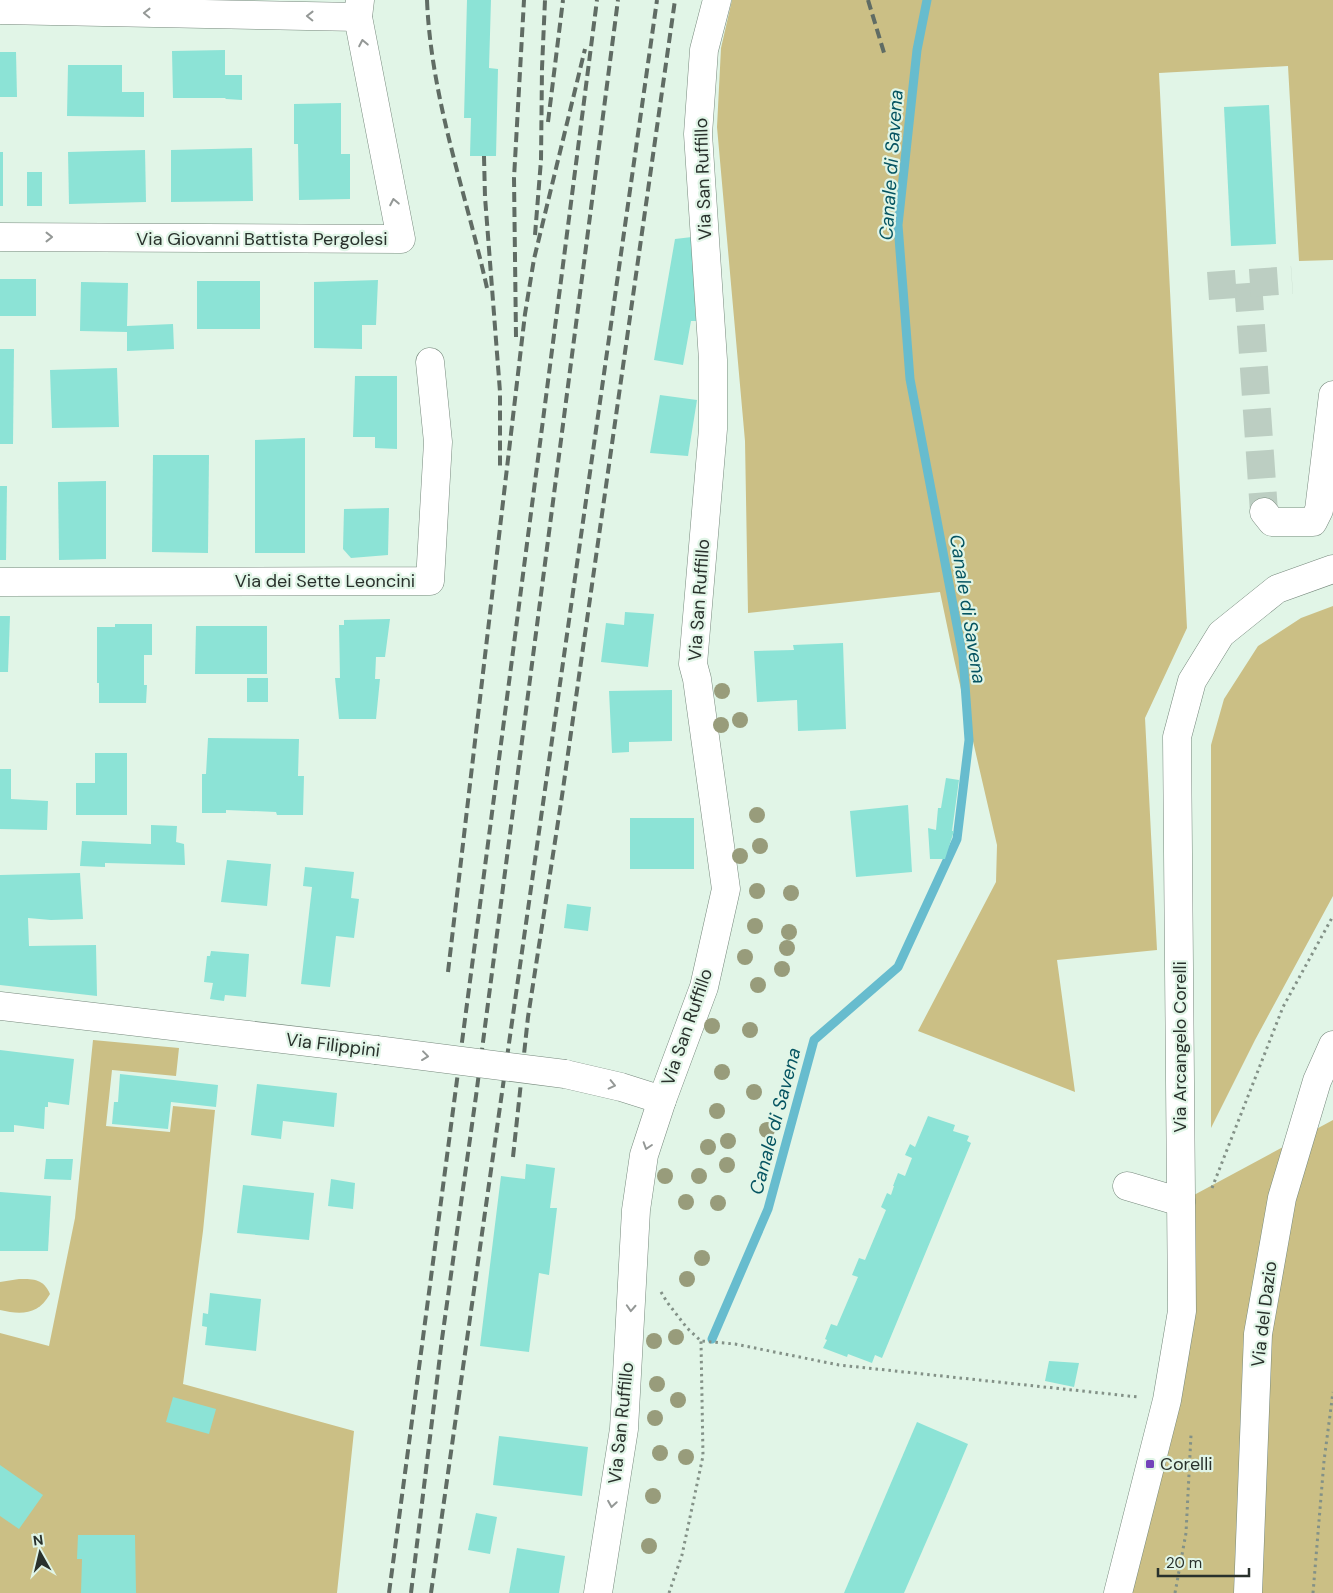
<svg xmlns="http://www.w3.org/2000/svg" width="1333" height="1593" viewBox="0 0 1333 1593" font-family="'DM Sans',sans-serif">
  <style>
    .green { fill: #cbbf85 }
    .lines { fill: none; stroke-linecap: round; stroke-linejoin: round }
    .stream { stroke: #67bcce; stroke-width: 9 }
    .building { fill: #8ce3d6 }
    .minor-tunnel { stroke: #bccec2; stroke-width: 28; stroke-dasharray: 28 14; stroke-linecap: butt }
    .minor-casing { stroke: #77897d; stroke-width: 29 }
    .major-casing { stroke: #77897d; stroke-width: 29 }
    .path { stroke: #839187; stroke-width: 3; stroke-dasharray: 2.5 4; stroke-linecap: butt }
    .minor { stroke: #fff; stroke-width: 28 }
    .major { stroke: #fff; stroke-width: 28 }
    .rail { stroke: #606c64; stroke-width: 4; stroke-dasharray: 10 5; stroke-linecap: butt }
    .minor-bridge-casing { stroke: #77897d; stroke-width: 29; stroke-linecap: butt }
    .minor-bridge { stroke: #fff; stroke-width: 28 }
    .tree { fill: #989c7b }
    .oneway { stroke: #949896 }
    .poi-dot { fill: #7343ba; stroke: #e1f5e7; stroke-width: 2 }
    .labels { text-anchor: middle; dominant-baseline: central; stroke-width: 4.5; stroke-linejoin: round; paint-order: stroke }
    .street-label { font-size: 18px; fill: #29312c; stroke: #e1f5e7 }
    .poi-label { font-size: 18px; fill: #29312c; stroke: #e1f5e7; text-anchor: start }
    .water-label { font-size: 19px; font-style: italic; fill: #055461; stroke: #e1f5e7 }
  </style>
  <rect width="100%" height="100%" fill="#e1f5e7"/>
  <g class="green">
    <polygon points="732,0 1333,0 1333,260 1299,261 1288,66 1159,73 1187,628 1145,718 1157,950 1057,960 1075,1092 918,1031 996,882 997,845 954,659 940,592 748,613 745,441 717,127 721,48"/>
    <polygon points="1333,606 1333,896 1255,1040 1211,1128 1211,745 1224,699 1258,646 1301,618"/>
    <polygon points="93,1040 179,1048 176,1076 112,1070 106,1126 170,1132 173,1106 215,1110 203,1231 183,1384 354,1431 337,1593 0,1593 0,1333 49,1346 75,1218"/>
    <polygon points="1333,1120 1333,1593 1112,1593 1169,1357 1181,1202"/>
    <path d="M19 1279C35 1279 43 1279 50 1294 38 1315 21 1315 0 1310V1282Z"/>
  </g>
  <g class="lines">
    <polyline class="stream" points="712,1339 768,1209 814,1040 898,967 957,839 969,740 963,657 910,379 898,225 917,50 927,0"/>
  </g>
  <g class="building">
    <polygon points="467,0 491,0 489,68 498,69 496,156 470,156 471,118 464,118"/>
    <polygon points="225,50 225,75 242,75 242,100 226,99 225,98 173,98 172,51"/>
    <polygon points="0,52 16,52 17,97 0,97"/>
    <polygon points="68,65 122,65 122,92 144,92 144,117 67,116"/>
    <polygon points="341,103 341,154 350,154 350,199 299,200 298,144 294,144 294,104"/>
    <polygon points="1269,105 1276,244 1231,246 1224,107"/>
    <polygon points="252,148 253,201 171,202 171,150"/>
    <polygon points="145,150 146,202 69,204 68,152"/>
    <rect x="0" y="152" width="3" height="54"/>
    <rect x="27" y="172" width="15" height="34"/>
    <polygon points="692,237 696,321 691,321 683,365 654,360 675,239"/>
    <rect x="0" y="279" width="36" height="37"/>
    <polygon points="378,280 376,325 362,325 362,349 314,348 314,282"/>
    <rect x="197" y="281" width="63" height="48"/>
    <polygon points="81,282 128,283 127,326 173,324 174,349 127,351 127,332 80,331"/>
    <polygon points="0,349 14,349 13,444 0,444"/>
    <polygon points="117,368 119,427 52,428 50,370"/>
    <polygon points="355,376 397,376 397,449 375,448 375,437 353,437"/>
    <polygon points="660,395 697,400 688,456 650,453"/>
    <polygon points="305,438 305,553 255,553 255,440"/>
    <polygon points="153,455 209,455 208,553 152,552"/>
    <polygon points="106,481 106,559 59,560 58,482"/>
    <polygon points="0,486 7,486 6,560 0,560"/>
    <polygon points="389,508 388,555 351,558 343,549 344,509"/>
    <polygon points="625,612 654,614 648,667 601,662 606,623 624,625"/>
    <polygon points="0,616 10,616 8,672 0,672"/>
    <polygon points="390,619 385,657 376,657 375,679 380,679 376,719 339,719 335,678 340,678 339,625 344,625 344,620"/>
    <polygon points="115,624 152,624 152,655 144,655 144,685 147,685 146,703 99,703 99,683 97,683 97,627 115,627"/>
    <polygon points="196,626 267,626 267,674 195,674"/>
    <polygon points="843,643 846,729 798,731 797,700 757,702 754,651 794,650 793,645"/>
    <rect x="247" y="678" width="21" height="24"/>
    <polygon points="672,690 672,741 629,742 629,752 612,753 609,691"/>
    <polygon points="208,738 299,739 298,776 304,776 303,815 277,815 276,812 226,810 226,813 202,813 202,774 206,774"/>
    <polygon points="95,753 127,753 127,815 76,815 76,783 95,783"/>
    <polygon points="0,769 11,769 11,799 48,801 47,830 0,829"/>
    <polygon points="946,778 959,780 952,831 954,831 945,859 930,859 928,828 936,830 938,808 941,808"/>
    <polygon points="908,805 912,872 856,877 850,811"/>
    <rect x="630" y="818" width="64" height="51"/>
    <polygon points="151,825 177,826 176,842 184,844 185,865 105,863 105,867 80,866 82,841 151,844"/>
    <polygon points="227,860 271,864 267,906 221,902"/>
    <polygon points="305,867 354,872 351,898 359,899 354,938 336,936 330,987 301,984 312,887 303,886"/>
    <polygon points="80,873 83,919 51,920 28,918 29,946 96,945 97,996 0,985 0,875"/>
    <polygon points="567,904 591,907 588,931 564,928"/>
    <polygon points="211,951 249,954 246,997 225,995 224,1001 210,999 213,983 204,982 207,956 210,956"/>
    <polygon points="0,1050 74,1059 69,1105 48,1102 48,1107 45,1107 44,1129 14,1125 14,1132 0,1132"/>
    <polygon points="120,1074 218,1085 216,1107 171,1102 168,1129 112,1124 114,1102 118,1102"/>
    <polygon points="257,1084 337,1093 334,1127 283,1121 281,1139 251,1135"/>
    <polygon points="928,1116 955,1125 953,1131 969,1136 967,1141 971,1143 882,1358 875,1355 872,1363 848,1354 847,1357 823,1348 827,1340 825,1339 831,1324 837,1326 858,1277 852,1275 859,1258 865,1260 886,1210 881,1207 887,1193 891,1195 894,1186 893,1186 898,1173 905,1176 912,1158 905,1155 910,1144 915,1147"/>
    <polygon points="46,1159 73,1159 71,1180 44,1179"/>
    <polygon points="526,1164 555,1168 550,1208 557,1208 549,1275 539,1273 529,1352 480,1346 501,1176 525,1179"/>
    <polygon points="331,1179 355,1183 353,1209 328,1206"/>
    <polygon points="243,1185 314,1193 309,1240 237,1233"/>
    <polygon points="0,1192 51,1196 48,1251 0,1251"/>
    <polygon points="210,1293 261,1299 256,1351 205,1345 207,1327 202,1326 203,1313 208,1314"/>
    <polygon points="1049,1361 1079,1363 1074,1387 1045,1381"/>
    <polygon points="173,1397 216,1409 209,1434 166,1422"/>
    <polygon points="917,1422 968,1444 950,1487 904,1593 844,1593"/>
    <polygon points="499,1436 588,1447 582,1496 493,1485"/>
    <polygon points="0,1465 43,1495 19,1529 0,1516"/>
    <polygon points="476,1513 497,1517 490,1554 468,1550"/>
    <polygon points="78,1535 135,1535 136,1593 81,1593 82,1559 77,1559"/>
    <polygon points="517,1548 565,1556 559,1593 509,1593"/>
  </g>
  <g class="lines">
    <g class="minor-tunnel">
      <polyline points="1248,283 1264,512"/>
      <polyline points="1208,286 1292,280"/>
    </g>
    <g class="minor-casing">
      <g id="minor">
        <polyline points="0,10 358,17"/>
        <polyline points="0,237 401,239 358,17 360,0"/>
        <polyline points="1264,512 1272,522 1313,522 1319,510 1333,395"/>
        <polyline points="0,582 430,581 438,442 430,362"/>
        <polyline points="0,1006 376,1050"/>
        <polyline points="565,1074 621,1087 662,1100"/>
        <polyline points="1127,1186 1181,1202"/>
        <polyline points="598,1593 624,1429 636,1210 644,1155 662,1100 704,987 726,889 697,679 693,664 713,429 713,360 698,134 704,50 717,0"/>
        <polyline points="1118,1593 1167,1400 1182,1311 1177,737 1192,681 1221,634 1277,589 1333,569"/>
      </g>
    </g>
    <g class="major-casing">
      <polyline id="major" points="1248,1593 1258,1334 1282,1198 1317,1081 1333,1045"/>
    </g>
    <g class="path">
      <polyline points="1212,1188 1283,1007 1333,916"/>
      <polyline points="661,1292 667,1302 687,1328 701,1341 735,1344 839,1365 1138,1397"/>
      <polyline points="669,1593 682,1555 703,1456 701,1341"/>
      <polyline points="1175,1593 1186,1533 1191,1435"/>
      <polyline points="1313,1593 1324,1461 1333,1392"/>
    </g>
    <use href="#minor" class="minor"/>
    <use href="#major" class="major"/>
    <g class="rail">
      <path d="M427 0C431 99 466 193 487 288"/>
      <polyline points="868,0 885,56"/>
      <polyline points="548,122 563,0"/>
      <polyline points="484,156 485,197 500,392 500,468"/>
      <polyline points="535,235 541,160 542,68 545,0"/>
      <polyline points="516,337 514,178 524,0"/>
      <polyline points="448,972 525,314 534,259 585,49"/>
      <polyline points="513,1157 528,1017 562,796 675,0"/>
      <path d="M389 1593C460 1062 529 531 597 0"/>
      <polyline points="411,1593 442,1339 476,1096 618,0"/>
      <polyline points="431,1593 657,0"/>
    </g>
    <g class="minor-bridge-casing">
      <polyline id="minor-bridge" points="376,1050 565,1074"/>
    </g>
    <use href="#minor-bridge" class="minor-bridge"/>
  </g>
  <g class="tree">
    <circle cx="722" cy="691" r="8"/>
    <circle cx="740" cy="720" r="8"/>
    <circle cx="721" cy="725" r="8"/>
    <circle cx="757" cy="815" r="8"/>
    <circle cx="760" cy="846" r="8"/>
    <circle cx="740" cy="856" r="8"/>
    <circle cx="757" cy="891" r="8"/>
    <circle cx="791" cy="893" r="8"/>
    <circle cx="755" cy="926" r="8"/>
    <circle cx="789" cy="932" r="8"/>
    <circle cx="787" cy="948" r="8"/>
    <circle cx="745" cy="957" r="8"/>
    <circle cx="782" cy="969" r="8"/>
    <circle cx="758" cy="985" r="8"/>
    <circle cx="712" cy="1026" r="8"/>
    <circle cx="750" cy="1030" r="8"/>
    <circle cx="722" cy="1072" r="8"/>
    <circle cx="754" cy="1092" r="8"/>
    <circle cx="717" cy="1111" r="8"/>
    <circle cx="767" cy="1130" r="8"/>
    <circle cx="728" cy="1141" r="8"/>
    <circle cx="708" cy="1147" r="8"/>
    <circle cx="727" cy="1165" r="8"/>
    <circle cx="665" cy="1176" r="8"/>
    <circle cx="699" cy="1176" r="8"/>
    <circle cx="686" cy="1202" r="8"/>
    <circle cx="718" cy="1203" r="8"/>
    <circle cx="702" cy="1258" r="8"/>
    <circle cx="687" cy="1279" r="8"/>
    <circle cx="676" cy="1337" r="8"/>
    <circle cx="654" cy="1341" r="8"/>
    <circle cx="657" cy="1384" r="8"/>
    <circle cx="678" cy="1400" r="8"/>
    <circle cx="655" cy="1418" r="8"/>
    <circle cx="660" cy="1453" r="8"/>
    <circle cx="686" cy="1457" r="8"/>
    <circle cx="653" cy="1496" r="8"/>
    <circle cx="649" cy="1546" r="8"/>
  </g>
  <defs><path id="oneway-chevron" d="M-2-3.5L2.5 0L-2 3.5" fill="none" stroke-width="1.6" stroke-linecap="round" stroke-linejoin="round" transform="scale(1.25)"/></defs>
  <g class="oneway">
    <use href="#oneway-chevron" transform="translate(147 13) rotate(-179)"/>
    <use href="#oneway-chevron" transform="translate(310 16) rotate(-179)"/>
    <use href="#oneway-chevron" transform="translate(363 43) rotate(-101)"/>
    <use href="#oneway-chevron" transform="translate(394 202) rotate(-101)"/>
    <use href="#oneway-chevron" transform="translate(49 237)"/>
    <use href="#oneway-chevron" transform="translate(425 1056) rotate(7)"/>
    <use href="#oneway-chevron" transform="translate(612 1085) rotate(13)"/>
    <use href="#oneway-chevron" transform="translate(647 1146) rotate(108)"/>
    <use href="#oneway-chevron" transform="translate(631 1308) rotate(93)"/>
    <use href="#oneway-chevron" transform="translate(612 1504) rotate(99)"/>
  </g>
  <rect class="poi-dot" x="1145" y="1459" width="10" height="10" rx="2.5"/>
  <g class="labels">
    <g class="street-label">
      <text transform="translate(703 179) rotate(-92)">Via San Ruffillo</text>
      <text x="262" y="239">Via Giovanni Battista Pergolesi</text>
      <text x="325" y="581">Via dei Sette Leoncini</text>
      <text transform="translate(699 600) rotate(-86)">Via San Ruffillo</text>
      <text transform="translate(687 1027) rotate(-71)">Via San Ruffillo</text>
      <text transform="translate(333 1045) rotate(7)">Via Filippini</text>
      <text transform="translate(1180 1047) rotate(-90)">Via Arcangelo Corelli</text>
      <text transform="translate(1264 1314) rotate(-83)">Via del Dazio</text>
      <text transform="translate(621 1423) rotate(-84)">Via San Ruffillo</text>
    </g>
    <g class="poi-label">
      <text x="1160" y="1464">Corelli</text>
    </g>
    <g class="water-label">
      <text transform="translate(891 165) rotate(-86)">Canale di Savena</text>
      <text transform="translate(968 609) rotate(81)">Canale di Savena</text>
      <text transform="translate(775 1121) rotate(-75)">Canale di Savena</text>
    </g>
  </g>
  <g transform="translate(40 1553) rotate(352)" stroke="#e1f5e7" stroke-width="4" paint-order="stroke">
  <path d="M0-4L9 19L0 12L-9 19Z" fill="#29312c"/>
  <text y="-8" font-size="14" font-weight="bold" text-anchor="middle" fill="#29312c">N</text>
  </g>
  <path d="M1158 1568v8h91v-8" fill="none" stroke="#29312c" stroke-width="2.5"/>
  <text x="1166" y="1568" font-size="15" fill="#29312c" stroke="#e1f5e7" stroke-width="4" paint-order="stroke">20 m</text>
</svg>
